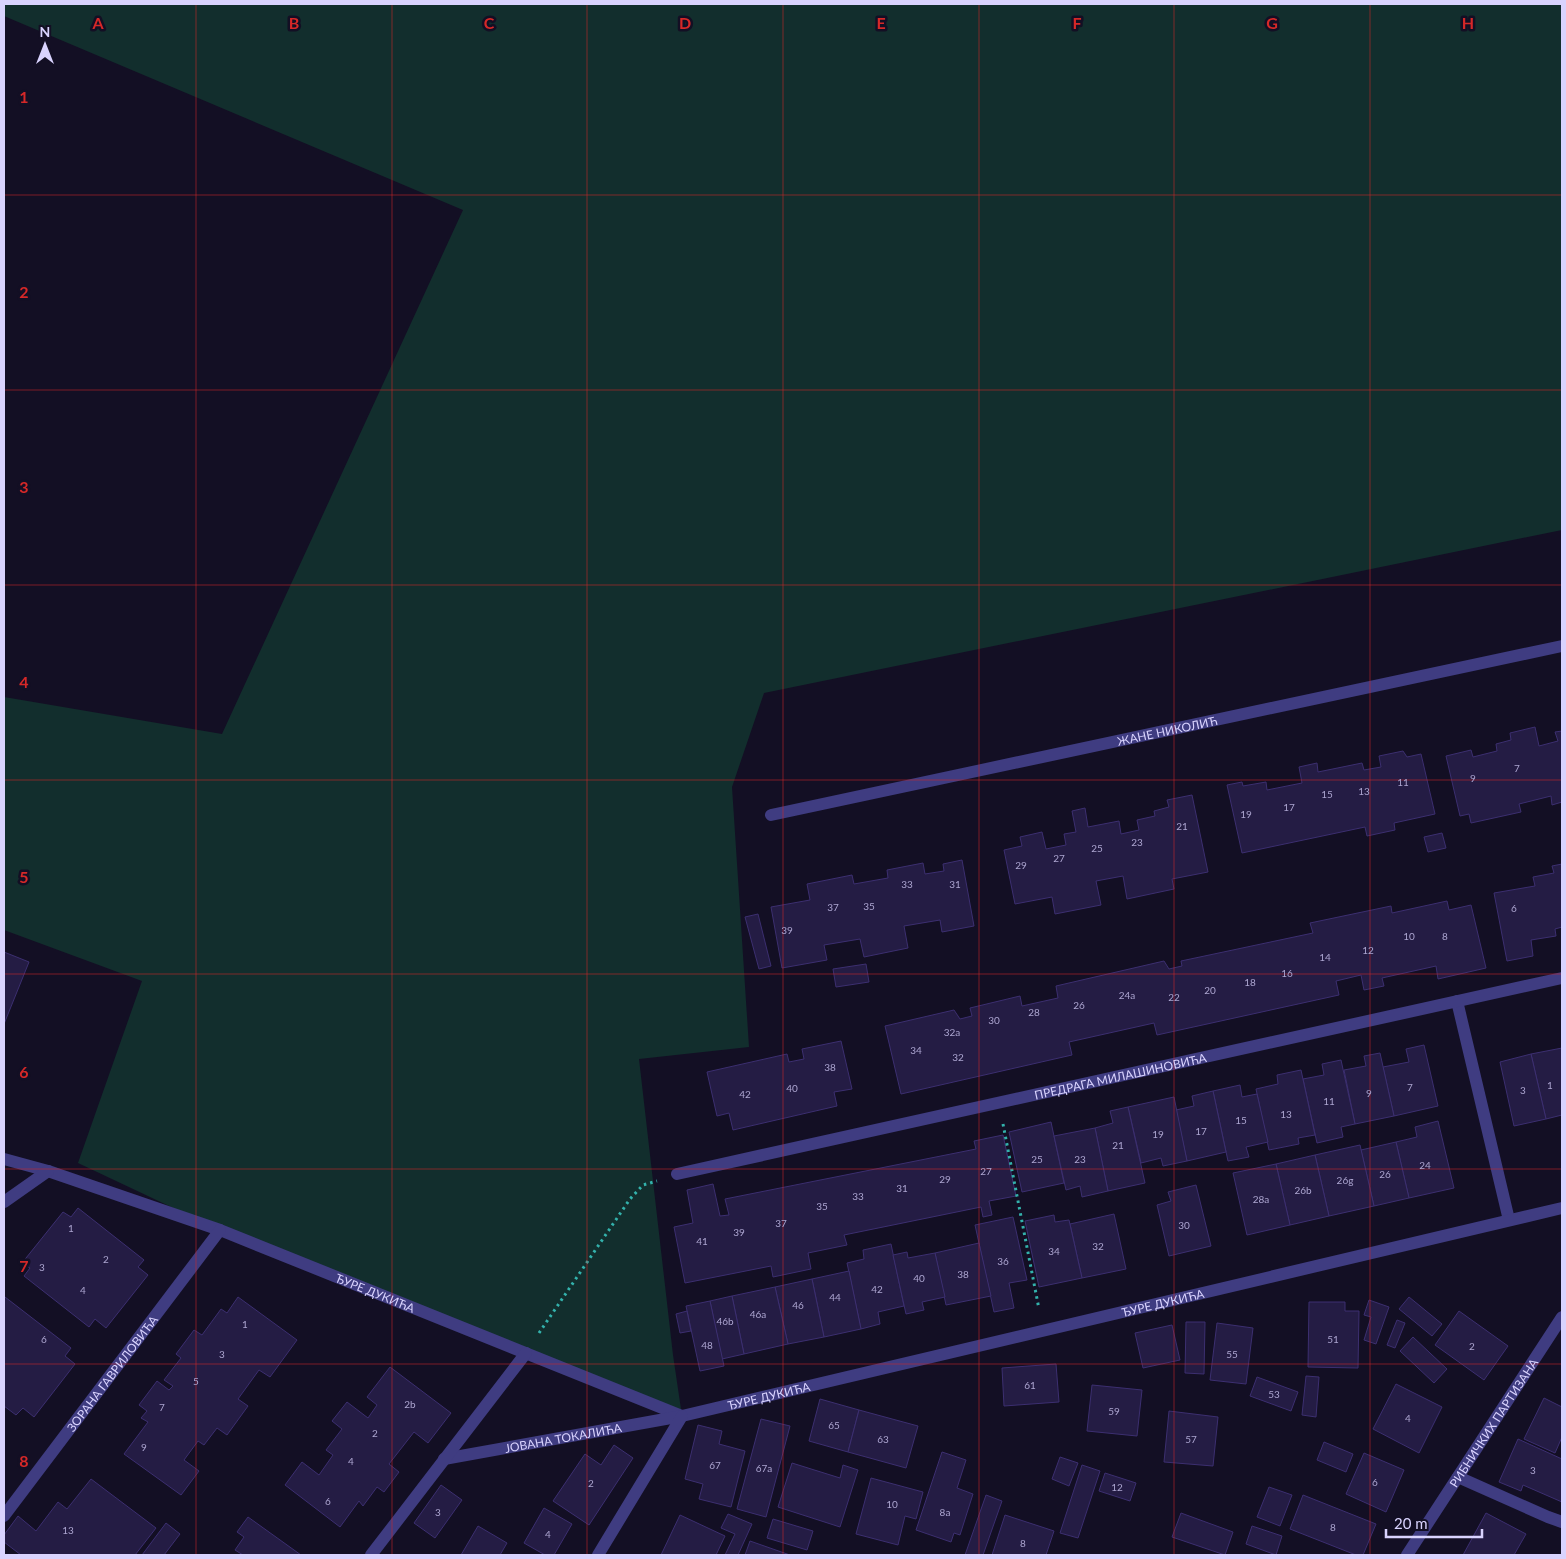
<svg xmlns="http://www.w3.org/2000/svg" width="1566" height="1559" viewBox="0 0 1566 1559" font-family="Lato,sans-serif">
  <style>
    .green { fill: #122e2d }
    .building { fill: #241c44; stroke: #3c2f70 }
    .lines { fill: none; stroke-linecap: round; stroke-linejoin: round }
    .path { stroke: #33b2ac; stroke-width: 3; stroke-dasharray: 2.5 4; stroke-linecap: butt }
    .minor { stroke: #3f3c81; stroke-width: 12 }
    .grid { fill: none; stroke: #d62828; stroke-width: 1; stroke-opacity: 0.55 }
    .labels { text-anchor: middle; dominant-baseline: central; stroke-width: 5; stroke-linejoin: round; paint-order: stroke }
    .number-label { font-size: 10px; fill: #aca5d0 }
    .street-label { font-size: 12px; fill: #d9d3fe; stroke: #130f24 }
    .grid-label { font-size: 16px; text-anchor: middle; font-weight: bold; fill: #d62828; stroke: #130f24; stroke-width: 5; stroke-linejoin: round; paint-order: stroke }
  </style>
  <rect width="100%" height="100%" fill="#130f24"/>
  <polygon class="green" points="4,4 1562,4 1562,530 764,693 732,787 749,1047 639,1059 673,1355 682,1416 220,1230 78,1163 142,981 4,930 4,697 222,734 463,210 4,16"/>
  <g class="building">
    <polygon points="1535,727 1539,746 1558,741 1555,732 1562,731 1562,802 1552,805 1551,796 1519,804 1521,812 1471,823 1469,814 1460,816 1446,756 1471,750 1473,757 1497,751 1496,744 1511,740 1510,733"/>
    <polygon points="1403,751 1407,757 1421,754 1435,814 1394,823 1395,830 1367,836 1365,827 1242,853 1227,785 1242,782 1243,786 1266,782 1267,790 1302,783 1299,767 1317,763 1318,772 1362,763 1364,770 1381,767 1379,756"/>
    <polygon points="1192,795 1208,872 1172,879 1174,889 1127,899 1123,876 1096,881 1101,905 1055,914 1052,897 1015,904 1004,850 1022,846 1020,837 1042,832 1046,849 1066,845 1064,834 1076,832 1072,811 1085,808 1088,827 1119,821 1121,834 1139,830 1137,820 1155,816 1154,811 1169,807 1167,800"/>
    <polygon points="1442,833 1446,848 1428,852 1424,837"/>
    <polygon points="962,860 974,926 942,932 940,920 904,926 908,948 864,957 860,939 824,945 827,960 782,968 771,907 810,900 807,884 852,875 854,884 888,878 887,870 923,863 925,874 944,871 943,864"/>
    <polygon points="1562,864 1562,927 1555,929 1556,936 1531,940 1533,956 1507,961 1494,893 1535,886 1533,877 1554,873 1552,866"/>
    <polygon points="1447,901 1449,910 1471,905 1486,968 1438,979 1436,966 1382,978 1384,986 1364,990 1361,975 1336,981 1339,995 1157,1035 1154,1023 1069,1042 1072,1055 901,1094 885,1026 954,1010 960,1019 972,1016 970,1008 1020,996 1022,1006 1058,998 1056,986 1164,961 1169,969 1182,966 1181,961 1313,933 1310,923 1391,906 1392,913"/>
    <polygon points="758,914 771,966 759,969 745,917"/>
    <polygon points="4,952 29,962 4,1024"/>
    <polygon points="866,964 869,982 836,987 833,969"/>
    <polygon points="841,1041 852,1089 834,1092 837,1106 733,1130 729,1113 717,1116 707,1072 787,1054 789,1062 804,1059 802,1049"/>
    <polygon points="1424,1045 1438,1106 1394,1116 1383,1067 1409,1062 1406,1049"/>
    <polygon points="1562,1048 1562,1115 1546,1119 1531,1054"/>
    <polygon points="1380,1053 1394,1116 1355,1124 1344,1070 1366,1066 1364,1056"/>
    <polygon points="1531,1054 1546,1119 1514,1126 1500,1062"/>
    <polygon points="1341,1060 1355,1124 1341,1127 1343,1137 1317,1143 1303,1079 1324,1075 1322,1064"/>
    <polygon points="1301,1070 1315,1135 1298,1138 1299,1144 1269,1150 1256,1089 1278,1084 1277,1075"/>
    <polygon points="1240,1085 1242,1097 1257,1094 1268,1142 1246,1147 1249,1157 1228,1161 1213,1091"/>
    <polygon points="1213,1091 1226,1152 1187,1161 1176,1110 1194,1106 1192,1096"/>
    <polygon points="1174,1097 1187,1161 1163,1166 1161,1158 1141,1163 1128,1107"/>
    <polygon points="1128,1107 1145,1183 1108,1191 1095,1128 1113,1123 1110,1111"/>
    <polygon points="1438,1121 1454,1188 1409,1198 1396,1142 1417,1137 1415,1127"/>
    <polygon points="1051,1122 1064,1183 1022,1192 1009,1132"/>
    <polygon points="1095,1128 1108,1191 1082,1197 1080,1186 1066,1190 1054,1136"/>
    <polygon points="1003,1135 1016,1196 989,1201 992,1215 983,1217 981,1207 844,1235 847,1245 808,1253 811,1269 773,1277 771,1266 685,1283 674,1227 693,1223 687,1190 713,1184 720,1216 729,1215 725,1199 976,1149 974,1141"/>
    <polygon points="1396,1142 1409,1198 1374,1206 1361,1150"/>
    <polygon points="1360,1145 1374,1206 1329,1216 1315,1155"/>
    <polygon points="1315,1155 1329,1216 1290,1225 1276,1164"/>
    <polygon points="1276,1164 1290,1225 1247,1235 1233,1173"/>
    <polygon points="1196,1185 1211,1246 1169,1256 1157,1205 1171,1201 1168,1192"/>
    <polygon points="78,1208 144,1260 138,1267 148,1275 106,1328 95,1319 89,1327 24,1276 30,1268 22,1263 63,1212 71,1217"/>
    <polygon points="1114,1214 1126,1269 1082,1278 1070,1224"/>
    <polygon points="1054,1215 1055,1222 1069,1220 1082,1278 1039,1287 1025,1221"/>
    <polygon points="1013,1217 1027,1280 1009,1283 1014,1308 994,1312 975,1225"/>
    <polygon points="979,1243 991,1296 946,1305 935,1253"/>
    <polygon points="891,1244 904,1306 878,1312 880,1324 861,1329 847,1263 864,1259 863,1250"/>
    <polygon points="907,1252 908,1258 935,1253 945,1297 922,1302 924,1310 906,1314 893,1255"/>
    <polygon points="849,1271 861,1329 824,1337 812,1279"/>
    <polygon points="812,1279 824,1337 788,1344 775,1287"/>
    <polygon points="775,1287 788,1344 744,1354 732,1296"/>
    <polygon points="732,1296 744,1354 722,1359 710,1301"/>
    <polygon points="5,1297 71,1348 65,1356 75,1364 34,1417 23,1408 16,1415 4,1406 4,1299"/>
    <polygon points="238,1297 297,1340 270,1377 259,1370 238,1399 248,1406 227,1435 217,1428 204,1445 198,1441 184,1460 199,1471 181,1495 124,1454 148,1422 141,1418 147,1411 139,1405 157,1381 169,1390 173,1386 164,1380 181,1358 176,1354 194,1330 202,1335 221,1309 227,1313"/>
    <polygon points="1409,1297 1442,1324 1432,1336 1399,1309"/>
    <polygon points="1369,1300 1389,1307 1376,1344 1364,1340 1371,1317 1364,1315"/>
    <polygon points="710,1301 724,1366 700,1371 686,1306"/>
    <polygon points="1309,1302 1345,1302 1345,1311 1359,1311 1358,1368 1308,1367"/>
    <polygon points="687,1311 691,1331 680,1333 676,1314"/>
    <polygon points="1459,1311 1508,1346 1484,1380 1435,1345"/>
    <polygon points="1397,1320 1405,1323 1395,1348 1387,1345"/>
    <polygon points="1186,1322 1205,1322 1204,1374 1185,1373"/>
    <polygon points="1217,1323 1253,1328 1246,1384 1210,1380"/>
    <polygon points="1172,1325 1180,1360 1143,1368 1135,1333"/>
    <polygon points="1413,1337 1447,1369 1434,1383 1400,1351"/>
    <polygon points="1056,1364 1059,1402 1004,1406 1002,1368"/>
    <polygon points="390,1367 451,1413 428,1443 414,1432 389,1464 399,1472 384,1492 377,1487 363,1506 359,1501 340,1527 285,1485 302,1462 319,1475 333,1455 326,1450 342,1429 332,1421 347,1402 368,1418 377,1405 367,1397"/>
    <polygon points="1306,1376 1319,1377 1316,1417 1302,1415"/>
    <polygon points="1257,1377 1298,1392 1291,1411 1250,1396"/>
    <polygon points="1396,1384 1442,1407 1419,1453 1373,1429"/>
    <polygon points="1092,1385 1142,1390 1137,1436 1087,1431"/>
    <polygon points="1544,1398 1562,1407 1562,1437 1555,1453 1524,1439"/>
    <polygon points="820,1399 859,1410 848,1452 809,1441"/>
    <polygon points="859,1410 918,1426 906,1468 848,1452"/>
    <polygon points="1169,1411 1218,1417 1213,1466 1164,1462"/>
    <polygon points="761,1419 790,1426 766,1517 737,1509"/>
    <polygon points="698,1425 722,1431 719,1444 745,1451 731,1507 699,1499 703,1484 685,1479"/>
    <polygon points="1518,1439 1562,1459 1562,1502 1523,1485 1521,1491 1499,1482"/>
    <polygon points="1324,1442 1353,1454 1346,1472 1317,1460"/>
    <polygon points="614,1445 633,1458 589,1525 553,1501 585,1454 601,1465"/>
    <polygon points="942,1452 966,1460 957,1488 973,1494 960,1535 954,1533 951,1542 916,1530"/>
    <polygon points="1364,1453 1404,1470 1386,1512 1346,1494"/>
    <polygon points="1060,1457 1078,1463 1069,1486 1052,1479"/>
    <polygon points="792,1463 840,1478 843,1465 858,1470 840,1527 778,1507"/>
    <polygon points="1082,1465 1100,1471 1078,1538 1060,1533"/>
    <polygon points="1105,1473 1136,1483 1130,1501 1099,1491"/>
    <polygon points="871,1478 923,1492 916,1519 905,1516 898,1545 856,1534"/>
    <polygon points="91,1479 156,1528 135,1555 21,1555 4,1542 4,1535 18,1516 36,1531 58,1502 67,1509"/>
    <polygon points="441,1485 462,1500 435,1538 414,1523"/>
    <polygon points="1269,1487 1292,1495 1280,1526 1257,1517"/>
    <polygon points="986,1495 1002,1501 983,1555 965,1555"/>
    <polygon points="1303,1495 1376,1524 1363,1555 1356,1555 1290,1529"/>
    <polygon points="544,1508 572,1524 554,1555 545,1555 524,1543"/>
    <polygon points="1181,1513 1233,1532 1225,1555 1172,1537"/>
    <polygon points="1486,1513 1526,1534 1514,1555 1463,1555"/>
    <polygon points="728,1514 752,1524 738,1555 725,1555 735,1534 721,1528"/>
    <polygon points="680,1515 725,1536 716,1555 661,1555"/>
    <polygon points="1005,1515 1054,1531 1046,1555 992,1555"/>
    <polygon points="248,1517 301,1555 243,1555 235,1550 244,1537 237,1532"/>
    <polygon points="773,1519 813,1531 807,1550 767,1538"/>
    <polygon points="166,1523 180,1534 164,1555 142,1555"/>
    <polygon points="478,1526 507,1543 500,1555 461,1555"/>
    <polygon points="1252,1526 1282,1536 1276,1555 1246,1544"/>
    <polygon points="750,1541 790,1555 745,1555"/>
  </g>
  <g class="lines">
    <g class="path">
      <polyline points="1003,1124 1039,1309"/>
      <polyline points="539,1333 630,1199 643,1185 657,1181"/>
    </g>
    <g class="minor">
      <path id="s1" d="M771 815 1562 646"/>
      <polyline points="1457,1001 1509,1220"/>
      <path id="s2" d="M4 1159 48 1171 220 1230 682 1416"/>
      <path id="s3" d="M677 1174 1562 978"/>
      <polyline points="4,1202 48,1171"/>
      <path id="s4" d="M444 1459 682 1416 1562 1208"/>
      <polyline points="1458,1477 1548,1517 1562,1522"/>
      <path id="s5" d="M4 1516 220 1230"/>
      <polyline points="371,1555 526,1353"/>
      <polyline points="598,1555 682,1416"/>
      <path id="s6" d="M1407 1555 1562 1317"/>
    </g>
  </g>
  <path class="grid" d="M196 4V1555M392 4V1555M587 4V1555M783 4V1555M979 4V1555M1174 4V1555M1370 4V1555M4 195H1562M4 390H1562M4 585H1562M4 780H1562M4 974H1562M4 1169H1562M4 1364H1562"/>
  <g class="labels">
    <g class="number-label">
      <text x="1517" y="768">7</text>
      <text x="1473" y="778">9</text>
      <text x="1403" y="782">11</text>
      <text x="1364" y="791">13</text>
      <text x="1327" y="794">15</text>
      <text x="1289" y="807">17</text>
      <text x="1246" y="814">19</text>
      <text x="1182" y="826">21</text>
      <text x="1137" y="842">23</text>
      <text x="1097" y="848">25</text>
      <text x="1059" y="858">27</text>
      <text x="1021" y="865">29</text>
      <text x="907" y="884">33</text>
      <text x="955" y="884">31</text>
      <text x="869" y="906">35</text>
      <text x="833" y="907">37</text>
      <text x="1514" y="908">6</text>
      <text x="787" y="930">39</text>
      <text x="1409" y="936">10</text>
      <text x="1445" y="936">8</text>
      <text x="1368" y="950">12</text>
      <text x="1325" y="957">14</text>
      <text x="1287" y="973">16</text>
      <text x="1250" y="982">18</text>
      <text x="1210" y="990">20</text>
      <text x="1127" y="995">24a</text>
      <text x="1174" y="997">22</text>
      <text x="1079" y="1005">26</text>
      <text x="1034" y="1012">28</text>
      <text x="994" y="1020">30</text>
      <text x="952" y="1032">32a</text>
      <text x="916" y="1050">34</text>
      <text x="958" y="1057">32</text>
      <text x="830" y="1067">38</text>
      <text x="1550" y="1085">1</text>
      <text x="1410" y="1087">7</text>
      <text x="792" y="1088">40</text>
      <text x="1523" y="1090">3</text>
      <text x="1369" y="1093">9</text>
      <text x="745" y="1094">42</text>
      <text x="1329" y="1101">11</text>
      <text x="1286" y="1114">13</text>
      <text x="1241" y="1120">15</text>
      <text x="1201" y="1131">17</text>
      <text x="1158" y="1134">19</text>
      <text x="1118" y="1145">21</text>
      <text x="1037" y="1159">25</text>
      <text x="1080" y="1159">23</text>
      <text x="1425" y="1165">24</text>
      <text x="986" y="1171">27</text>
      <text x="1385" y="1174">26</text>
      <text x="945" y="1179">29</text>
      <text x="1345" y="1180">26g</text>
      <text x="902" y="1188">31</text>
      <text x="1303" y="1190">26b</text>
      <text x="858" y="1196">33</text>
      <text x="1261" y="1199">28a</text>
      <text x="822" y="1206">35</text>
      <text x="781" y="1223">37</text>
      <text x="1184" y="1225">30</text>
      <text x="71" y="1228">1</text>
      <text x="739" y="1232">39</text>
      <text x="702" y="1241">41</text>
      <text x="1098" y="1246">32</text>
      <text x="1054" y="1251">34</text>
      <text x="106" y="1259">2</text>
      <text x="1003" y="1261">36</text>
      <text x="42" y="1267">3</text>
      <text x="963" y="1274">38</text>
      <text x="919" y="1278">40</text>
      <text x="877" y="1289">42</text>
      <text x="83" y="1290">4</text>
      <text x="835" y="1297">44</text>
      <text x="798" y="1305">46</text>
      <text x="758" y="1314">46a</text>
      <text x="725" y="1321">46b</text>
      <text x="245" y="1324">1</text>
      <text x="44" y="1339">6</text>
      <text x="1333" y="1339">51</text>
      <text x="707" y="1345">48</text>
      <text x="1472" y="1346">2</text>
      <text x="222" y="1354">3</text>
      <text x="1232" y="1354">55</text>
      <text x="196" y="1381">5</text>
      <text x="1030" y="1385">61</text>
      <text x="1274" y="1394">53</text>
      <text x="410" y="1404">2b</text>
      <text x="162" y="1407">7</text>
      <text x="1114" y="1411">59</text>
      <text x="1408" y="1418">4</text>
      <text x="834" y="1425">65</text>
      <text x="375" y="1433">2</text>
      <text x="883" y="1439">63</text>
      <text x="1191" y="1439">57</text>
      <text x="144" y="1447">9</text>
      <text x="351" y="1461">4</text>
      <text x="715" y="1465">67</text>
      <text x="764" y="1468">67a</text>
      <text x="1533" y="1470">3</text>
      <text x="1375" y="1482">6</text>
      <text x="591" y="1483">2</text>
      <text x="1117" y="1487">12</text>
      <text x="328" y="1501">6</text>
      <text x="892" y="1504">10</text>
      <text x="438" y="1512">3</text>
      <text x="945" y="1512">8a</text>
      <text x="1333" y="1527">8</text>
      <text x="68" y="1530">13</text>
      <text x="548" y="1534">4</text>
      <text x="1023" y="1543">8</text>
    </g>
    <g class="street-label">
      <text stroke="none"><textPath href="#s1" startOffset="405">ЖАНЕ НИКОЛИЋ</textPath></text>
      <text stroke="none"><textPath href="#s3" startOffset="454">ПРЕДРАГА МИЛАШИНОВИЋА</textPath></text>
      <text stroke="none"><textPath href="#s2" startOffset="395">ЂУРЕ ДУКИЋА</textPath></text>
      <text stroke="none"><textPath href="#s4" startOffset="736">ЂУРЕ ДУКИЋА</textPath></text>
      <text stroke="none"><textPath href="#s5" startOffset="179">ЗОРАНА ГАВРИЛОВИЋА</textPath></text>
      <text stroke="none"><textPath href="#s4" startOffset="331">ЂУРЕ ДУКИЋА</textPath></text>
      <text stroke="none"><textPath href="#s6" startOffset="158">РИБНИЧКИХ ПАРТИЗАНА</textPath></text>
      <text stroke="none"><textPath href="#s4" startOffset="121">ЈОВАНА ТОКАЛИЋА</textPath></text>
    </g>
  </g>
  <g class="grid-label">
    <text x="98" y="29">A</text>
    <text x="294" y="29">B</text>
    <text x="489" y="29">C</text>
    <text x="685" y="29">D</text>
    <text x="881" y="29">E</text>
    <text x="1077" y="29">F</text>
    <text x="1272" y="29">G</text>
    <text x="1468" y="29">H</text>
    <text x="24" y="103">1</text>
    <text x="24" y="298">2</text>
    <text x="24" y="493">3</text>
    <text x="24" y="688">4</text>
    <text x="24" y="883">5</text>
    <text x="24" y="1078">6</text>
    <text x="24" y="1272">7</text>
    <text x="24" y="1467">8</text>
  </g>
  <rect width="1566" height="1559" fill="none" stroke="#d9d3fe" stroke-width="10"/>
  <g transform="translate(45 45)" stroke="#130f24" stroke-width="4" paint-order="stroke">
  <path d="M0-4L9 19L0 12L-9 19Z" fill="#d9d3fe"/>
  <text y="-8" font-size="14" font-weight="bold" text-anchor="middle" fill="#d9d3fe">N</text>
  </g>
  <path d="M1386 1529v8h96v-8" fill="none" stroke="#d9d3fe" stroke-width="2.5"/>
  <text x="1394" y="1529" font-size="15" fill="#d9d3fe" stroke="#130f24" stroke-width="4" paint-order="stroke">20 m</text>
</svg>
